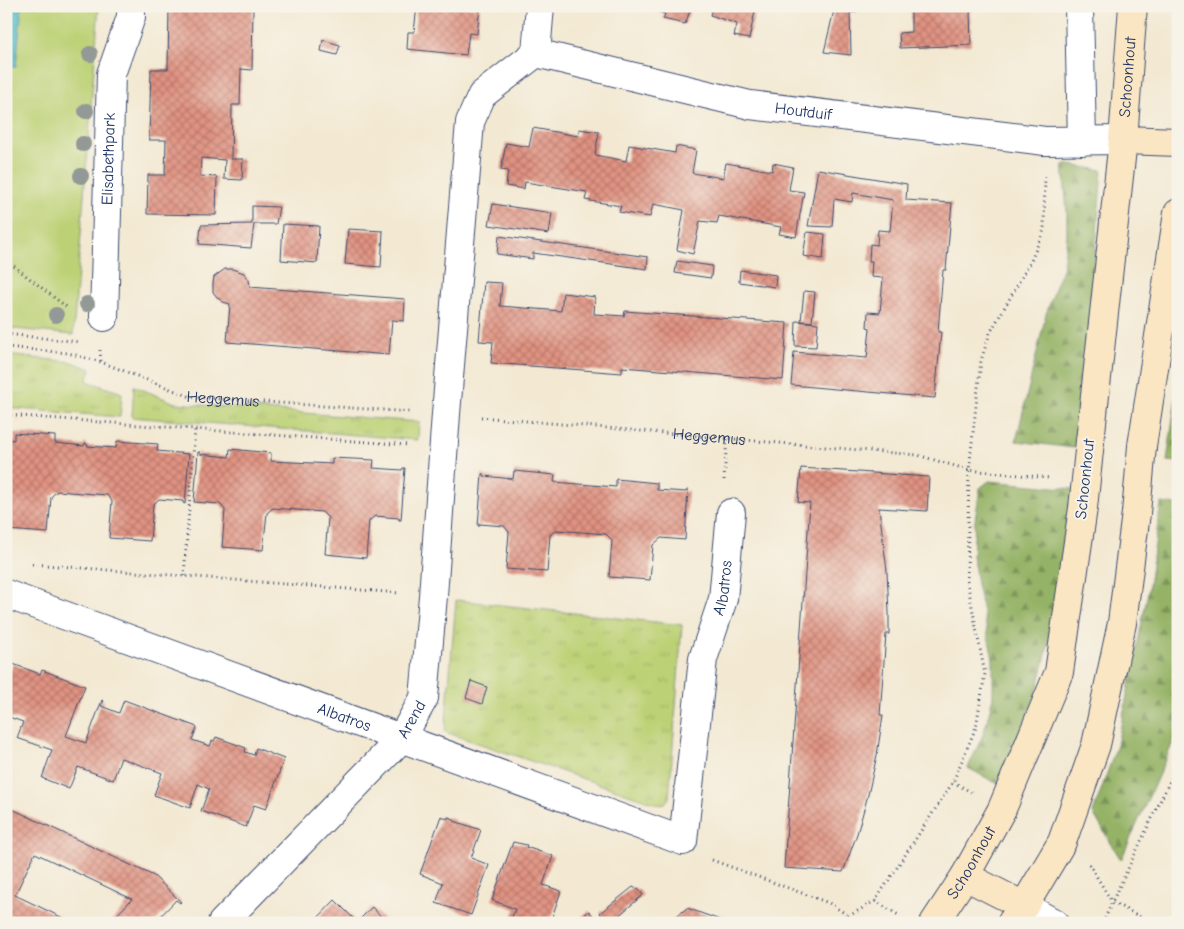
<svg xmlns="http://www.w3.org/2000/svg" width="1184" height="929" viewBox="0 0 1184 929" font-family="'Comic Neue',sans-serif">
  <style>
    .grass { fill: url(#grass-tufts); stroke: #6c806a }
    .forest { fill: url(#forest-firs); stroke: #587162 }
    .green { fill: #bcd175; stroke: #6c806a }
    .water { fill: #4fbbc9; stroke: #357594 }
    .building { fill: url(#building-cross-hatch) }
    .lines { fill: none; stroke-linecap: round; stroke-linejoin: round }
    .minor-casing { stroke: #3b4b70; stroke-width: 30 }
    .secondary-casing { stroke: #3b4b70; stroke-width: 30 }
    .path { stroke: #3b4b70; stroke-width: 3; stroke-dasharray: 1 4; stroke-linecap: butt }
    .minor { stroke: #fff; stroke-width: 28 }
    .secondary { stroke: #fbe6c3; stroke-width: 28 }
    .secondary-bridge-casing { stroke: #3b4b70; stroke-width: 30; stroke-linecap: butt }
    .secondary-bridge { stroke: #fbe6c3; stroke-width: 28 }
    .tree { fill: #929996 }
    .labels { text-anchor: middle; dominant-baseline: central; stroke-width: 4; stroke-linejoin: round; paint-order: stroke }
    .street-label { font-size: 16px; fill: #1b2f5e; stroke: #f7f3e8 }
  </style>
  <defs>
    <pattern id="grass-tufts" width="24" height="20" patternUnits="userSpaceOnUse" patternTransform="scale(1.25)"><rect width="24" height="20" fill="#bcd175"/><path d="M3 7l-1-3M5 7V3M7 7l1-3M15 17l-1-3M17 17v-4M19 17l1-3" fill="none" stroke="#a1b468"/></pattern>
    <pattern id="forest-firs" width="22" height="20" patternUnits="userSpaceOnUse" patternTransform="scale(1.25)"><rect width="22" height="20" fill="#95b366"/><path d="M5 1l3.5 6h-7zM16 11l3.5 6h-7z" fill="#799257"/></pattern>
    <pattern id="building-cross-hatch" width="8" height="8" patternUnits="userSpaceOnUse" patternTransform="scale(1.25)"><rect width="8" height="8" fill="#e19381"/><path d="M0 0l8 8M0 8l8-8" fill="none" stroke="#b6786d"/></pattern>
  </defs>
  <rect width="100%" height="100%" fill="#f7f3e8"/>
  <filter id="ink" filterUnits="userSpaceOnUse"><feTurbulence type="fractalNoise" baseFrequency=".02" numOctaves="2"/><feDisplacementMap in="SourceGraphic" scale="10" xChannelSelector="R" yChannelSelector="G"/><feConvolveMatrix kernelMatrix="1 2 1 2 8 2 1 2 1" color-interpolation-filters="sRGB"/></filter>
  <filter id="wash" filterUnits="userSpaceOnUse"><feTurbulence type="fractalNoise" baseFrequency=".0096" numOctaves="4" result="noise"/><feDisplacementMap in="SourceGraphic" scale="20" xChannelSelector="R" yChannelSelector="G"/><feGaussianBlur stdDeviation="1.12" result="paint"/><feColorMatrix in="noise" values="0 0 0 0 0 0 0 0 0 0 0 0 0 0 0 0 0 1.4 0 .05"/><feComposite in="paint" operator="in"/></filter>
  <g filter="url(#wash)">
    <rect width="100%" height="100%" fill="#f3e9d3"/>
    <g class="grass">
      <polygon points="6,355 72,362 91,369 87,381 122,393 120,417 6,408"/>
      <polygon points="134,386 175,403 419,422 418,440 132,417"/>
      <polygon points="456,600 682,625 669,798 665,803 661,805 445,732"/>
    </g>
    <g class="forest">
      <polygon points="1063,164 1102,170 1086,365 1074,448 1016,441 1046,314 1063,266 1067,236 1067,212"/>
      <polygon points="1178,384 1178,462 1167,461"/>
      <polygon points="989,481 1075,489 1063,584 1036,695 998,784 968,768 984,732 993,697 993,659 977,584 973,556 975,521 980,488"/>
      <polygon points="1161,503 1178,505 1178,731 1121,860 1093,813 1117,745 1148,592"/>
    </g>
    <polygon class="green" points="6,6 99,6 73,335 6,328"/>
    <polygon class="water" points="6,6 22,6 16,66 6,70"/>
    <g id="blocks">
      <g class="building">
        <polygon points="169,6 253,6 252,70 241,69 240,105 232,105 231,159 243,159 242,180 224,179 225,160 201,158 200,176 217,177 216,215 147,214 148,175 165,175 166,140 149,140 151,69 168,69"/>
        <polygon points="417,6 480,7 477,34 469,33 466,55 407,49 408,32 414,32"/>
        <polygon points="644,6 692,6 685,24 663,19 665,14"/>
        <polygon points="713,6 742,6 755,11 749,39 734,36 737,24 710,15"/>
        <polygon points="835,6 857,6 857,12 850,12 851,55 824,52"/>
        <polygon points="914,6 973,6 974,10 970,10 971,45 900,48 899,33 911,32 911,11 914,11"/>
        <polygon points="323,40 340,45 337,55 321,51"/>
        <polygon points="533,128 578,136 579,129 599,132 595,155 626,161 629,145 675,153 676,146 696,150 692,173 723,178 726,163 772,171 773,163 793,167 789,190 804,192 796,237 779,234 781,227 719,216 717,223 700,221 693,254 677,250 684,210 653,204 650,217 619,212 621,206 585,200 587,192 525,182 524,189 506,186 508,171 501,170 506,143 529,147"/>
        <polygon points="818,169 907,184 906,200 952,203 946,270 943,270 938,332 941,332 935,398 791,385 794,352 867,358 870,328 867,327 868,312 880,313 883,278 871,277 872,261 869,261 870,244 877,245 878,230 890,231 893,200 853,193 852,202 834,199 832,227 808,226"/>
        <polygon points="493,204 552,213 549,234 489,225"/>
        <polygon points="252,206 279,207 276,224 254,224 251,248 199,244 201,225 252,224"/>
        <polygon points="283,224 319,226 317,263 281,260"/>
        <polygon points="348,229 383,231 381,267 345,264"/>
        <polygon points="807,232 825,234 823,259 803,256"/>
        <polygon points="499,236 648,257 647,269 533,253 533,259 497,254"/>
        <polygon points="677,261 712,266 711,278 675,273"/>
        <polygon points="225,269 232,269 244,273 249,280 250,287 405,299 404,321 392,320 389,355 227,342 230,304 223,302 217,297 213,292 213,284 214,277"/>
        <polygon points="740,270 776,275 775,287 739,282"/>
        <polygon points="484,282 502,283 500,306 561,311 563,293 595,297 594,314 624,316 625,311 787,323 783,380 622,367 622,373 491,363 493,342 479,341"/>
        <polygon points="804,291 815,292 812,322 801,321"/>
        <polygon points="796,321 818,323 816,347 795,346"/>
        <polygon points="14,433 55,436 55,443 84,446 85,443 87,444 87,446 116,448 117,441 158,444 157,451 189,454 185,504 183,503 183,501 159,499 153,505 150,541 109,538 112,501 107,495 57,491 51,497 48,533 7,530 10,494 6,490 6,439 14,440"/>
        <polygon points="230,449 271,453 271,461 332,464 332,458 374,460 373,468 402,470 403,468 405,468 401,520 399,520 399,518 375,516 369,521 366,558 325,554 328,518 322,512 273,508 267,513 263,550 222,547 225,510 220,504 194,502 198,452 200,452 200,454 229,457"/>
        <polygon points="801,468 929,477 927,511 879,508 887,571 889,613 889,634 886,634 880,715 883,715 877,755 868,795 857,834 843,872 784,868 810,503 798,502"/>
        <polygon points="514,471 555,475 554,482 616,487 616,479 657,483 657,490 686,492 687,490 688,490 685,540 661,538 653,545 650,580 609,577 612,540 606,534 556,530 550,535 547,572 506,569 509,532 504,526 480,524 480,526 478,526 482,474 484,474 484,476 513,479"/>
        <polygon points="13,664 40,674 42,670 85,686 66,736 86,743 102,700 104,701 101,706 119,713 124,700 197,727 192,740 210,746 212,741 214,741 216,737 246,748 245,752 254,755 256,748 284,759 266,809 254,805 246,827 201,811 209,789 198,784 190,808 154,795 162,773 121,758 113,780 78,767 69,789 42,778 52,750 17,738 23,722 6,716 6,684"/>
        <polygon points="471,681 487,687 482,704 466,698"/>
        <polygon points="6,806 154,876 181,902 180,903 176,900 154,923 109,923 132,899 35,853 15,895 65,919 63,923 6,923"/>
        <polygon points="441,816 447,819 448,817 454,819 454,821 481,830 471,858 489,865 471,915 436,903 443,883 420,874"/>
        <polygon points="513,842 527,845 526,847 553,856 543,885 561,891 550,923 510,923 515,909 492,900"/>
        <polygon points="633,887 639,890 643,895 610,923 608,923 600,913"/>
        <polygon points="335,900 357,922 372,907 387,923 313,923"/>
        <polygon points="687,908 728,923 668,923"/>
        <polygon points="589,911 599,923 574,923"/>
      </g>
    </g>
  </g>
  <g filter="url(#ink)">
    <use href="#blocks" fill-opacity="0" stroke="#3b4b70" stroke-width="1"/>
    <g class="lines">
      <g class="minor-casing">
        <g id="minor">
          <path id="s3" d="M540 6 536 53 750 105 1045 141 1123 140"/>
          <polyline points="1079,6 1082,141"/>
          <path id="s4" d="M104 317 111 74 131 17V6"/>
          <path id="s5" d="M6 594 683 841 703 659 723 599 731 513"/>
          <polyline points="1024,906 1054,923"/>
          <path id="s6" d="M222 923 401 739 424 698 433 596 446 414 470 122 482 95 536 53"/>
        </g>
      </g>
      <g class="secondary-casing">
        <g id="secondary">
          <polyline points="1123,140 1178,142"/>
          <path id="s7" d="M1090 441 1123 140 1133 6"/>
          <polyline points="1142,446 1178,213"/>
          <polyline points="965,876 1024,906"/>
          <path id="s8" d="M934 923 965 876 1002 809 1059 672 1083 508"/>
          <polyline points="1011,923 1024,906 1062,842 1096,745 1122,623 1136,513"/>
        </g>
      </g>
      <g class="path">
        <polyline points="6,260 69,309"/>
        <polyline points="6,334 80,342"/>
        <path id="s1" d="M6 347 68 353 101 362 191 397 412 412"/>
        <polyline points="100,350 101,362"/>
        <polyline points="6,415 408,445"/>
        <path id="s2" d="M481 417 917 455 969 470 1050 478"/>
        <polyline points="724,480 727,438"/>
        <polyline points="32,564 399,593"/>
        <polyline points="184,576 195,429"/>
        <polyline points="953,782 971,792"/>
        <polyline points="712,860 829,903 849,916"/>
        <polyline points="1089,864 1112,902 1152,923"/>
        <polyline points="875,901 900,916"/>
        <polyline points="841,923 849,916 875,901 953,782 976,727 985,674 967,581 969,470 981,360 990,333 1031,261 1044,230 1045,174"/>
        <polyline points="1103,923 1112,902 1178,764"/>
      </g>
      <use href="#minor" class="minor"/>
      <use href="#secondary" class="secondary"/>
      <g class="secondary-bridge-casing">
        <g id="secondary-bridge">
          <polyline points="1083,508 1090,441"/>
          <polyline points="1136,513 1142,446"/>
        </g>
      </g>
      <use href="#secondary-bridge" class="secondary-bridge"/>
    </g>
    <g class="tree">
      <circle cx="90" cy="54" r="8"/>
      <circle cx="86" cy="111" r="8"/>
      <circle cx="83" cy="144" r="8"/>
      <circle cx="81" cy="176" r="8"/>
      <circle cx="87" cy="304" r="8"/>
      <circle cx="56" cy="315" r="8"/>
    </g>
  </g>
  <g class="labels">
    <g class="street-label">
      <text stroke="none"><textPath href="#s7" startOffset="366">Schoonhout</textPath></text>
      <text stroke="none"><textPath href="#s3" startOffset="321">Houtduif</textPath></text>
      <text stroke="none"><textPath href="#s4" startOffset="158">Elisabethpark</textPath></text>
      <text stroke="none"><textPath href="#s1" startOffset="225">Heggemus</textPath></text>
      <text stroke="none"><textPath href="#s2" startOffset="229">Heggemus</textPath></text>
      <text transform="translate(1085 479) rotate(-84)">Schoonhout</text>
      <text stroke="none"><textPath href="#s5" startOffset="978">Albatros</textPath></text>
      <text stroke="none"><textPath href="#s5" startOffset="360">Albatros</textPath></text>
      <text stroke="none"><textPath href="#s6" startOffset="279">Arend</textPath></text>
      <text stroke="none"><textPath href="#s8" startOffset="71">Schoonhout</textPath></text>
    </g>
  </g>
  <rect width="1184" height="929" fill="none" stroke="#f7f3e8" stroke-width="25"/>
</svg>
